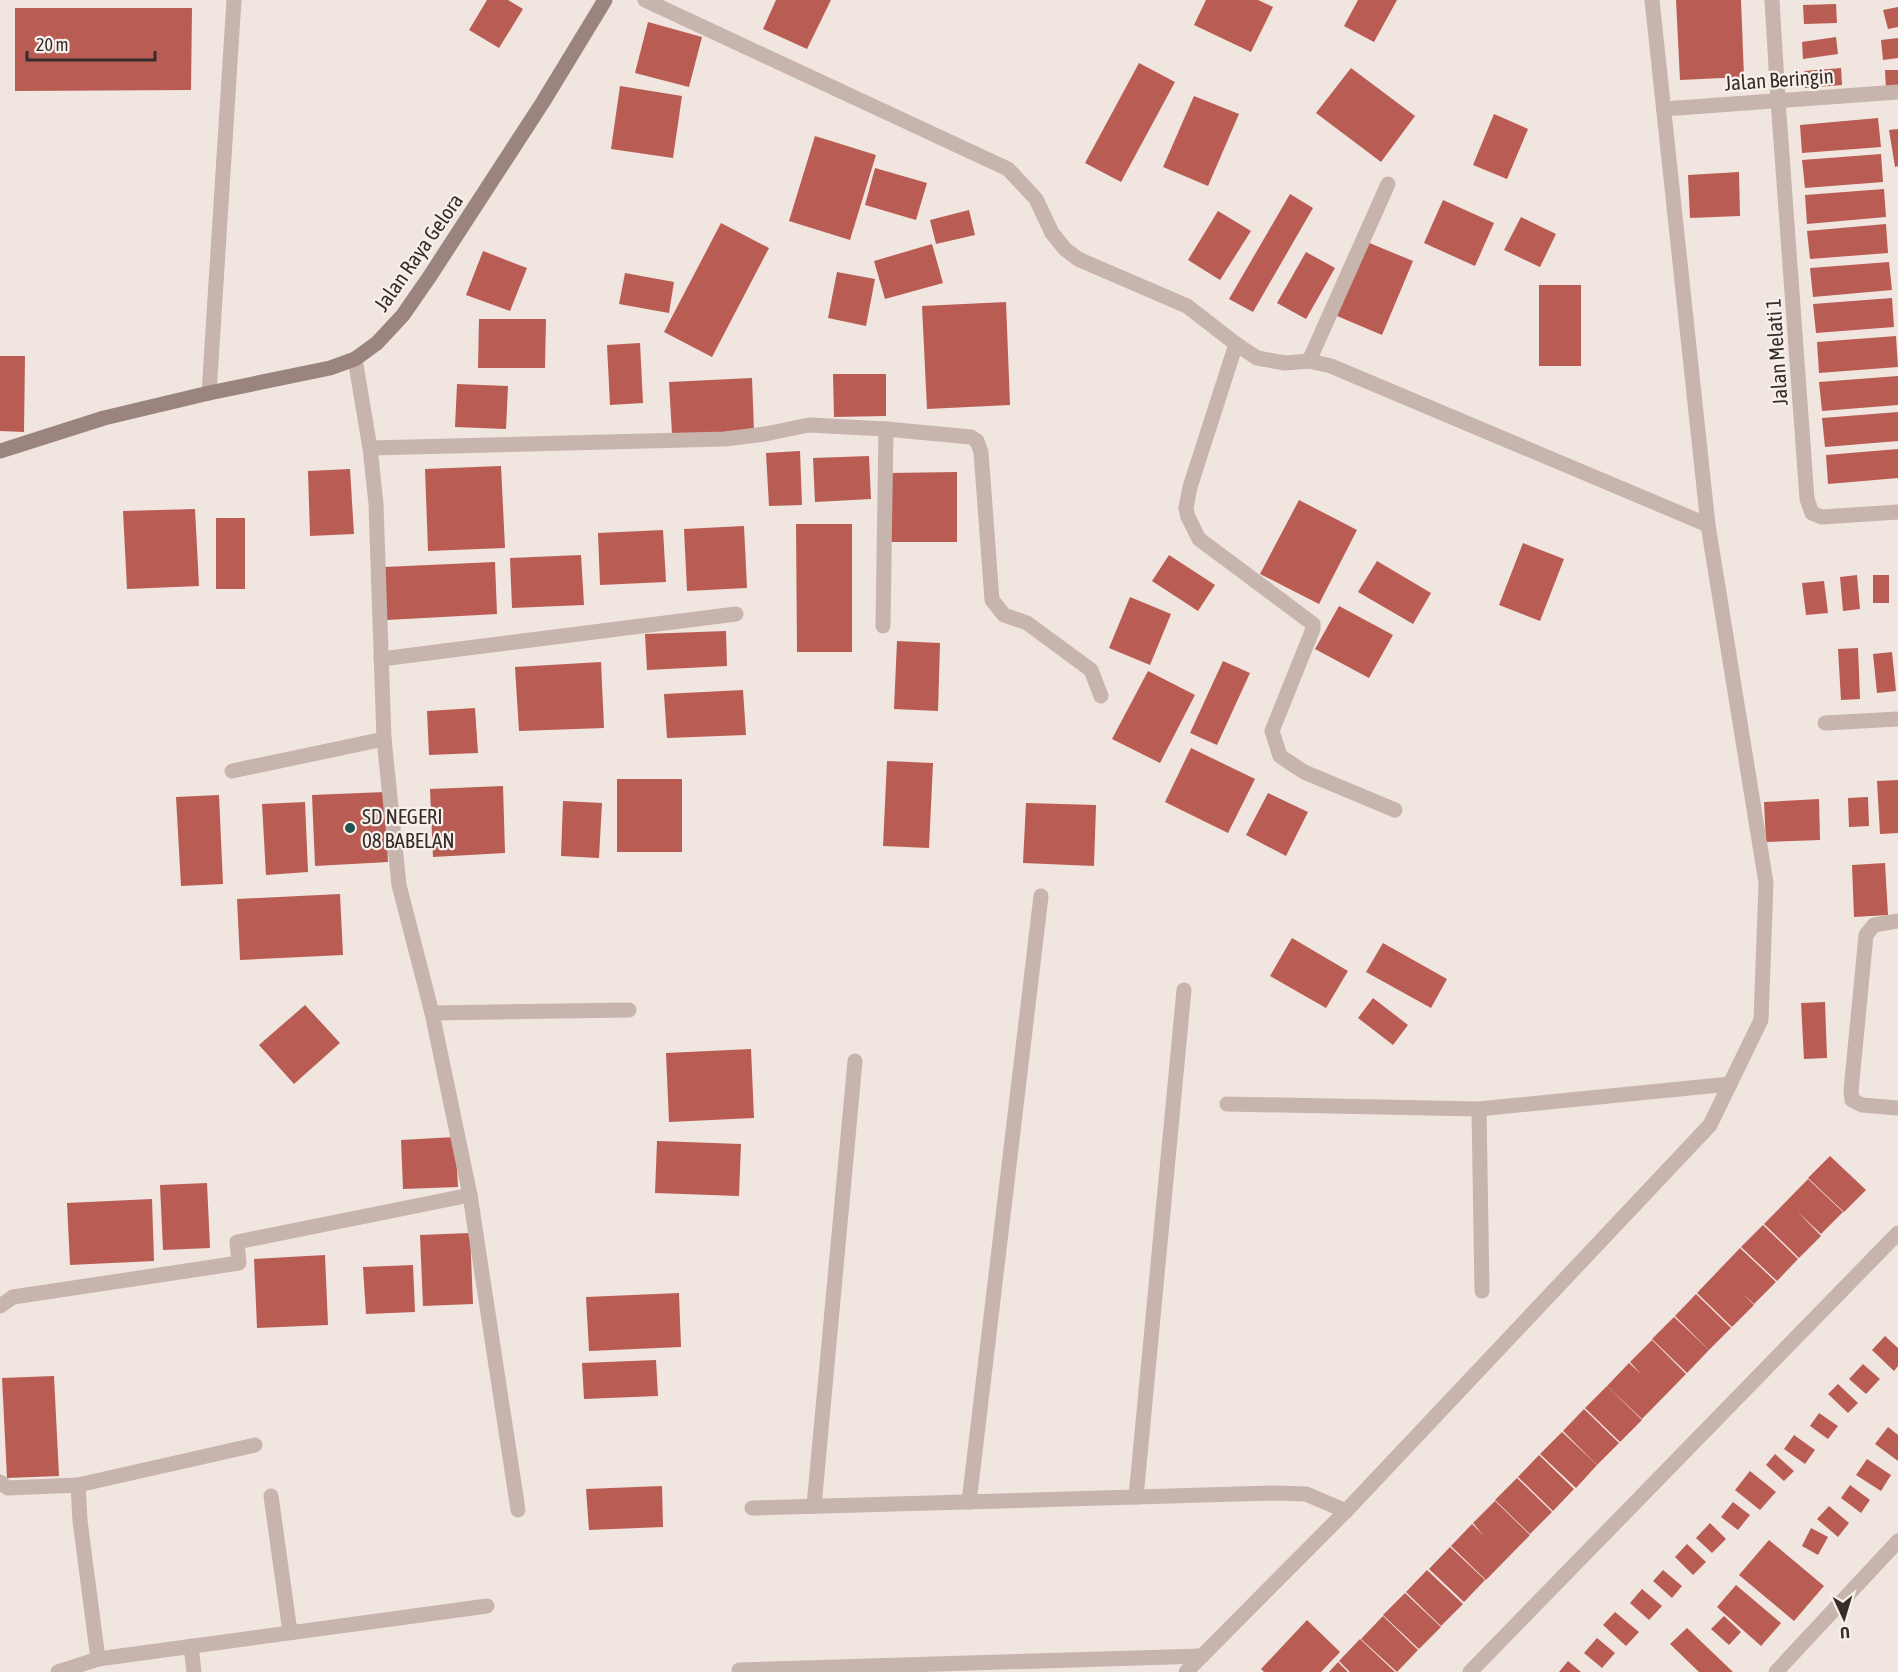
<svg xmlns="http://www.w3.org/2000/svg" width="1898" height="1672" viewBox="0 0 1898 1672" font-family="'Asap Condensed',sans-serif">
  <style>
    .building { fill: #b95d54 }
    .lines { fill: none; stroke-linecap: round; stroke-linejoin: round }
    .street { stroke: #c7b4ac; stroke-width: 15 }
    .secondary { stroke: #9a847d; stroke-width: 15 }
    .poi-dot { fill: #24534f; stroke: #f8f0eb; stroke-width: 2 }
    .labels { text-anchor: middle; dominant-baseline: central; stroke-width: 4.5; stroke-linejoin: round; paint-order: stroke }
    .street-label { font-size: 21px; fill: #362c2a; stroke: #f8f0eb }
    .poi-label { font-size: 21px; fill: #362c2a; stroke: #f8f0eb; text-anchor: start }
  </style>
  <rect width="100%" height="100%" fill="#f0e5df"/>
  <g class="building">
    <polygon points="487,0 508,0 523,9 499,48 469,30"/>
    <polygon points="776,0 831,0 807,49 763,29"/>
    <polygon points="1206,0 1258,0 1273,7 1251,52 1194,25"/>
    <polygon points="1358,0 1397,0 1374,42 1344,26"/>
    <polygon points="1676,0 1741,0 1744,77 1680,80"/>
    <polygon points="1836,4 1837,23 1804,24 1803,5"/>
    <polygon points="1898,7 1898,27 1888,29 1883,10"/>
    <polygon points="15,8 192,8 191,90 15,91"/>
    <polygon points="648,22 702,37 689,87 635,73"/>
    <polygon points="1836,37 1838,54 1803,59 1802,42"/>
    <polygon points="1898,38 1898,58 1883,60 1881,40"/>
    <polygon points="1139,63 1175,82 1121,182 1085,163"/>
    <polygon points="1351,68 1415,116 1381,162 1316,113"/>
    <polygon points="1841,68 1842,85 1805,88 1804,71"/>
    <polygon points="1885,70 1898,70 1898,89 1886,90"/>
    <polygon points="620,86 682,96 673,158 611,149"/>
    <polygon points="1194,96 1239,114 1208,186 1163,167"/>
    <polygon points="1494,114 1528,129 1507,179 1473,165"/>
    <polygon points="1878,118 1881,147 1802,153 1800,125"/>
    <polygon points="1898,129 1898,166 1895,167 1889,130"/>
    <polygon points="815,136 876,155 850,240 789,221"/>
    <polygon points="1881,154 1883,182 1805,188 1802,160"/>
    <polygon points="875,168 927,183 916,220 865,205"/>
    <polygon points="1739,172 1740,216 1690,218 1688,175"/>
    <polygon points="1884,189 1886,217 1807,224 1805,195"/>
    <polygon points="1290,194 1313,208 1253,312 1229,299"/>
    <polygon points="1443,200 1494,223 1475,266 1424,243"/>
    <polygon points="969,210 975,235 936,244 930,220"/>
    <polygon points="1218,211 1251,231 1220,280 1188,260"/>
    <polygon points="1521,217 1556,234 1540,267 1504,250"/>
    <polygon points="721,223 769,248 712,357 664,332"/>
    <polygon points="1886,224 1888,253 1810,259 1807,231"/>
    <polygon points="1367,242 1413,261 1382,335 1337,316"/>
    <polygon points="932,244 943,283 885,299 874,261"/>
    <polygon points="483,251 527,268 510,311 466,295"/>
    <polygon points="1306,252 1335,268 1306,319 1277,303"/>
    <polygon points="1889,262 1892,290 1813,297 1810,268"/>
    <polygon points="837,272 875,279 866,326 828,318"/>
    <polygon points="625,273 674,282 669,313 619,304"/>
    <rect x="1539" y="285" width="42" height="81"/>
    <polygon points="1892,298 1894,327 1816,333 1813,304"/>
    <polygon points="1006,302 1010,405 927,409 922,306"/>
    <polygon points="479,319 546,319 545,368 478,368"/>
    <polygon points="1896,336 1898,367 1819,373 1817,342"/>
    <polygon points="640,343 643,403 610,405 607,345"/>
    <polygon points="0,356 25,356 24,432 0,431"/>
    <polygon points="833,374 886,374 886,416 834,417"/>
    <polygon points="1898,376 1898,405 1822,411 1819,382"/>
    <polygon points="752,378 754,431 672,434 669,382"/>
    <polygon points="457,384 508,386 506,429 455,427"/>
    <polygon points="1898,412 1898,441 1825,447 1822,418"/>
    <polygon points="1898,449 1898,478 1828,484 1826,455"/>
    <polygon points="800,451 802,505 769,506 766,453"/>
    <polygon points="869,456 871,499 815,502 813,458"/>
    <polygon points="501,466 505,548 428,551 425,469"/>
    <polygon points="350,469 354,534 310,536 308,471"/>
    <polygon points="957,472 957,542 891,542 890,473"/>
    <polygon points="1299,500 1357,530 1319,604 1260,574"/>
    <polygon points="195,509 199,586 127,589 123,511"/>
    <rect x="216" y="518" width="29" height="71"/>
    <polygon points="796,524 852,524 852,652 797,652"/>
    <polygon points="744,526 747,588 687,591 684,529"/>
    <polygon points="663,530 666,582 600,585 598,533"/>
    <polygon points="1523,543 1564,559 1540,621 1499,605"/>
    <polygon points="581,555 584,605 512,608 510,558"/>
    <polygon points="1169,555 1215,585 1198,611 1152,581"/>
    <polygon points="1377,561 1431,593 1413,624 1358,592"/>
    <polygon points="495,562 497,614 387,620 384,567"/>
    <polygon points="1857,575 1860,609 1843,611 1840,577"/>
    <rect x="1873" y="575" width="16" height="28"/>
    <polygon points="1824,581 1828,613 1806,615 1802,583"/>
    <polygon points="1130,597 1171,614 1150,665 1109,648"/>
    <polygon points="1339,606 1393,635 1369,678 1315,649"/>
    <polygon points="726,631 727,666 647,670 645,634"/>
    <polygon points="897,641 940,643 938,711 894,709"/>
    <polygon points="1858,648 1860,699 1841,700 1838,649"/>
    <polygon points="1892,652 1896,691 1877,693 1873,654"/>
    <polygon points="1223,661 1250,673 1217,745 1190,733"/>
    <polygon points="601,662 604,728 519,731 515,667"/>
    <polygon points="1148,671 1195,695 1160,763 1112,739"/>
    <polygon points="743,690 746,735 667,738 664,694"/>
    <polygon points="475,708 478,753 429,755 427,711"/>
    <polygon points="1191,748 1255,779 1228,833 1165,802"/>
    <polygon points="887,761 933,763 929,848 883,846"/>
    <rect x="617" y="779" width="65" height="73"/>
    <polygon points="1898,780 1898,833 1880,834 1877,781"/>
    <polygon points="503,786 505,853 433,857 430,789"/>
    <polygon points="385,792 388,862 315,866 312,795"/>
    <polygon points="1268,793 1308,812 1286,856 1246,835"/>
    <polygon points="219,795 223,884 181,886 176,797"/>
    <polygon points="1868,797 1869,826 1849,827 1848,798"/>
    <polygon points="1819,799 1820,840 1766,842 1764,802"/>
    <polygon points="563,801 602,803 599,858 561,856"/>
    <polygon points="305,802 308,872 266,875 262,804"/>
    <polygon points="1026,803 1096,805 1094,866 1023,863"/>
    <polygon points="1885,863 1888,915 1854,917 1852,865"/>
    <polygon points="340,894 343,955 240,960 237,899"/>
    <polygon points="1292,938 1348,971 1326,1008 1270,976"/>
    <polygon points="1383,943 1447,979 1431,1008 1366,972"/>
    <polygon points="1373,998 1408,1025 1393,1045 1358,1018"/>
    <polygon points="1825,1002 1827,1058 1804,1059 1801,1003"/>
    <polygon points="305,1005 340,1043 294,1084 259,1045"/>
    <polygon points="751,1049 754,1118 669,1122 666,1053"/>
    <polygon points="455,1137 458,1187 403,1189 401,1140"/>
    <polygon points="657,1141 741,1144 739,1196 655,1193"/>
    <polygon points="1830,1156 1866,1190 1844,1212 1808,1178"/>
    <polygon points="1808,1179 1843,1212 1821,1234 1797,1211 1821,1236 1799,1258 1764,1224"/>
    <polygon points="207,1183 210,1248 163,1250 160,1185"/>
    <polygon points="152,1199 154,1261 70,1265 67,1203"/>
    <polygon points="1763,1225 1798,1259 1777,1281 1741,1247"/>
    <polygon points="470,1233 473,1304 423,1306 420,1235"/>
    <polygon points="1740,1248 1776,1282 1754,1304 1743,1294 1754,1305 1732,1327 1697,1293"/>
    <polygon points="325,1255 328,1325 257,1328 254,1259"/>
    <polygon points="413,1265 415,1312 366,1314 363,1267"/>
    <polygon points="679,1293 681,1347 589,1351 586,1297"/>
    <polygon points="1696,1294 1731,1328 1709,1350 1675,1316"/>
    <polygon points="1674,1317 1709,1350 1687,1373 1652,1339"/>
    <polygon points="1885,1336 1898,1348 1898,1366 1894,1371 1872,1350"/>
    <polygon points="1652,1340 1686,1374 1642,1419 1607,1386 1629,1363 1641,1374 1630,1362"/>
    <polygon points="656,1360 658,1396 584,1399 582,1363"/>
    <polygon points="1863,1364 1880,1379 1866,1394 1849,1379"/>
    <polygon points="54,1376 59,1476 7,1478 2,1378"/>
    <polygon points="1838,1384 1858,1403 1848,1413 1828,1394"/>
    <polygon points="1607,1386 1642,1420 1620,1442 1585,1408"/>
    <polygon points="1584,1409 1619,1443 1597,1465 1563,1431"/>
    <polygon points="1819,1413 1838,1426 1828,1439 1810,1426"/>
    <polygon points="1888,1427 1898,1435 1898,1461 1875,1444"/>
    <polygon points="1562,1432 1597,1465 1576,1488 1540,1454"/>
    <polygon points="1794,1435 1815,1450 1805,1464 1784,1449"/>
    <polygon points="1775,1454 1794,1471 1784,1481 1766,1465"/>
    <polygon points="1539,1455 1574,1489 1553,1511 1518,1477"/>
    <polygon points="1867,1459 1891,1475 1881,1491 1856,1475"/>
    <polygon points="1750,1471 1776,1492 1760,1510 1735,1490"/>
    <polygon points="1517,1478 1552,1512 1530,1534 1495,1500"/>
    <polygon points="1850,1485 1870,1500 1861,1513 1841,1498"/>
    <polygon points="662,1486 663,1527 589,1530 586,1489"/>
    <polygon points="1495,1501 1530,1535 1486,1580 1451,1546 1472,1524 1483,1535 1473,1523"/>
    <polygon points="1733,1502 1750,1515 1738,1530 1721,1517"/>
    <polygon points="1829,1506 1849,1523 1838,1537 1817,1519"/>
    <polygon points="1710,1523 1726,1539 1712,1553 1696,1538"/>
    <polygon points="1811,1528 1828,1537 1818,1555 1802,1546"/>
    <polygon points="1769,1540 1824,1586 1794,1621 1739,1575"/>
    <polygon points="1687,1544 1706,1562 1693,1575 1675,1557"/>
    <polygon points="1450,1547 1485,1580 1464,1602 1429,1569"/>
    <polygon points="1427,1570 1463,1604 1441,1626 1406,1592"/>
    <polygon points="1663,1570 1682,1586 1672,1598 1653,1581"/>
    <polygon points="1736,1585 1781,1623 1761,1646 1717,1607"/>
    <polygon points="1642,1589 1662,1606 1649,1620 1630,1603"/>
    <polygon points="1405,1593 1441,1627 1419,1649 1383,1615"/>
    <polygon points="1615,1612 1639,1632 1626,1646 1603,1625"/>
    <polygon points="1383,1616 1418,1650 1397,1672 1361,1639"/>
    <polygon points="1724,1616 1741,1632 1729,1645 1711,1629"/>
    <polygon points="1307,1620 1340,1652 1321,1672 1264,1672 1261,1669"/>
    <polygon points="1687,1628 1733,1672 1699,1672 1670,1644"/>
    <polygon points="1597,1638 1615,1653 1602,1668 1584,1653"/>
    <polygon points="1360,1639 1395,1672 1350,1672 1339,1661"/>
    <polygon points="1568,1661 1581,1672 1559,1672"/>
    <polygon points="1338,1662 1348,1672 1329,1672"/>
  </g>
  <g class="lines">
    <g class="street">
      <polyline points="645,0 1008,169 1036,199 1052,233 1065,249 1078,259 1187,306 1236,344 1257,358 1285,363 1309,361 1331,366 1708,525"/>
      <polyline points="1772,0 1778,100 1807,499 1812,513 1822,517 1898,512"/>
      <polyline points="1664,109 1898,92"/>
      <polyline points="1236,344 1190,487 1186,508 1188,517 1199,539 1313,624 1313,629 1272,731 1280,756 1304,772 1395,810"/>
      <polyline points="355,359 370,448 376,504 384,739 399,885 432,1013 470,1195 518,1510"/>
      <polyline points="1309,361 1388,184"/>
      <polyline points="209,393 234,0"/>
      <polyline points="370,448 725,439 765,434 809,425 886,429 971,437 977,441 981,452 992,600 1004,615 1027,623 1091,670 1101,696"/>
      <polyline points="883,626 886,429"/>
      <polyline points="381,659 736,614"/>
      <polyline points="1825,723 1898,719"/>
      <polyline points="232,771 384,739"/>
      <polyline points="1898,921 1874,925 1866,935 1851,1091 1852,1100 1862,1105 1898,1108"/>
      <polyline points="432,1013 629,1010"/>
      <polyline points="1227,1104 1479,1109 1730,1084"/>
      <polyline points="1479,1109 1482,1291"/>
      <polyline points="0,1306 13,1297 239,1263 237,1242 470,1195"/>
      <polyline points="0,1482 8,1488 78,1485 80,1521 98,1659 58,1672"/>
      <polyline points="78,1485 255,1445"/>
      <polyline points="271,1496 290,1632"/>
      <polyline points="1136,1497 1184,990"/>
      <polyline points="969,1502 1041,896"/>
      <polyline points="814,1506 855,1061"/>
      <polyline points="752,1508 1276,1493 1306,1494 1346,1511"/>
      <polyline points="191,1646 194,1672"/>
      <polyline points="98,1659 487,1606"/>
      <polyline points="739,1670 1202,1656"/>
      <polyline points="1186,1672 1346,1511 1710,1125 1761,1020 1766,883 1708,525 1652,0"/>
      <polyline points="1470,1672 1898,1233"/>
      <polyline points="1776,1672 1898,1541"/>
    </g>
    <polyline class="secondary" points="0,451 104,418 209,393 330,368 355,359 377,343 403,315 430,276 543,102 605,0"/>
  </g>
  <circle class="poi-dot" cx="350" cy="828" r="6"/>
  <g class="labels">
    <g class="street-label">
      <text transform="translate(1779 79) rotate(-4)">Jalan Beringin</text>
      <text transform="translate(418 252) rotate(-55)">Jalan Raya Gelora</text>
      <text transform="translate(1776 352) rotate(-94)">Jalan Melati 1</text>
    </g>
    <g class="poi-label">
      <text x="362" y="816">SD NEGERI<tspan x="362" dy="24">08 BABELAN</tspan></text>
    </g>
  </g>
  <g transform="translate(1844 1618) rotate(176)" stroke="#f8f0eb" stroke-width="4.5" paint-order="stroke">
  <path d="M0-4.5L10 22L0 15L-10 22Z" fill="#362c2a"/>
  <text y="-9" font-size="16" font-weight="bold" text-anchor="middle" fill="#362c2a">U</text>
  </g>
  <path d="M27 51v9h128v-9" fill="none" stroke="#362c2a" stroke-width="3"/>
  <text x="36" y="51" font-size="18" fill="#362c2a" stroke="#f8f0eb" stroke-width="4.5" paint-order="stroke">20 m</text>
</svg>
